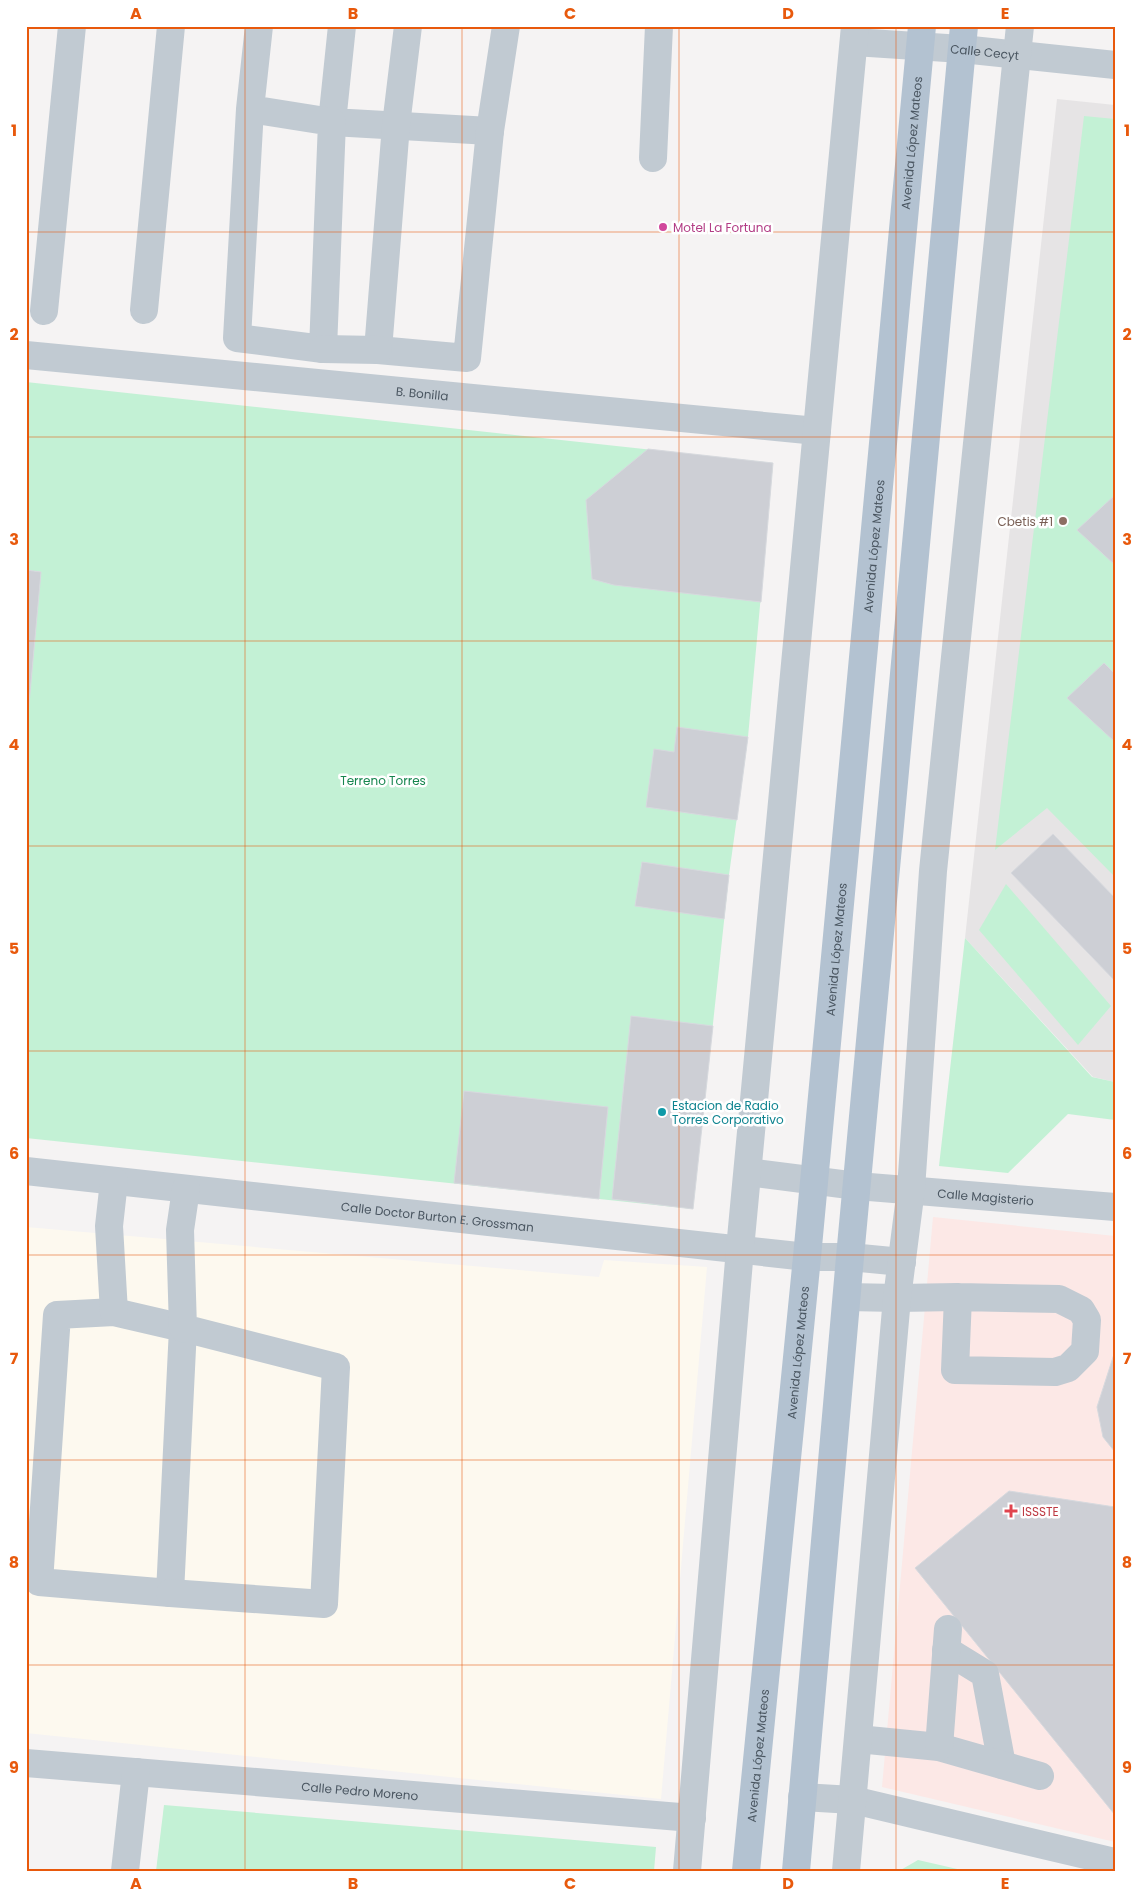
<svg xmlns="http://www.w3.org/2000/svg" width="1141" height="1897" viewBox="0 0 1141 1897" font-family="Poppins,sans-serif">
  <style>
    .commercial { fill: #fdf9ef }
    .education { fill: #e6e4e5 }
    .medical { fill: #fce8e6 }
    .green { fill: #c3f1d5 }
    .building { fill: #cdcfd5; stroke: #d7d9de }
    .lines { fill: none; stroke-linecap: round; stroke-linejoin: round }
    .minor { stroke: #c1cad2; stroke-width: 28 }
    .major { stroke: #b3c2d1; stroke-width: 28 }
    .grid { fill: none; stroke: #e8590c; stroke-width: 1; stroke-opacity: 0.55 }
    .hotel-dot { fill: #d1479c; stroke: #fff; stroke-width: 2 }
    .education-dot { fill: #8d6e63; stroke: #fff; stroke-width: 2 }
    .culture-dot { fill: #0f9aa8; stroke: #fff; stroke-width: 2 }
    .health-dot { fill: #e0444e; stroke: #fff; stroke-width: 2 }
    .labels { text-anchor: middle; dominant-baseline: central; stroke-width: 5; stroke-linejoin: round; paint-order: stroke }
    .street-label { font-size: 12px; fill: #4a5661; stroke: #fff }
    .hotel-label { font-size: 12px; fill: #b23c85; stroke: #fff; text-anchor: start }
    .education-label { font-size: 12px; fill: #785e54; stroke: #fff; text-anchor: end }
    .park-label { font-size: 12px; fill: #17864f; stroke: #fff }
    .culture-label { font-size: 12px; fill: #0d838f; stroke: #fff; text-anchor: start }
    .health-label { font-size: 12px; fill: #be3a42; stroke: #fff; text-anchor: start }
    .neatline { fill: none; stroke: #e8590c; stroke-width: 2 }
    .grid-label { font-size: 16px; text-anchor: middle; font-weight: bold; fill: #e8590c }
  </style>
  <rect width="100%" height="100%" fill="#f5f3f3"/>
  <polygon class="commercial" points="26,1227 599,1277 604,1260 707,1267 661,1799 26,1733"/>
  <polygon class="education" points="1057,99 1115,105 1115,1082 1093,1077 965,938"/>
  <polygon class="medical" points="933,1217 1115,1236 1115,1842 882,1787"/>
  <g class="green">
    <polygon points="1084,116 1115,119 1115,877 1047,808 995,850"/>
    <polygon points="26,382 773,463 748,737 729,875 693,1209 26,1138 26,737 41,572 26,570"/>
    <polygon points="1006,884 1111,1006 1078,1045 979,930"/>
    <polygon points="965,938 1092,1077 1115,1082 1115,1120 1068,1114 1008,1173 939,1166"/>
    <polygon points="164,1805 656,1847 654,1871 156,1871"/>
    <polygon points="918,1860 966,1871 899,1871"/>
  </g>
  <g class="building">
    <polygon points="648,449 773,463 761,602 614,585 592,579 586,500"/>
    <polygon points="1115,495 1115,565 1077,530"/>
    <polygon points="26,570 41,572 26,737"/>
    <polygon points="1104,663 1115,674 1115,742 1067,698"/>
    <polygon points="677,727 748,737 737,820 646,807 654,749 674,752"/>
    <polygon points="1053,834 1115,898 1115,981 1011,873"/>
    <polygon points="642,862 729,875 724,919 635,906"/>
    <polygon points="631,1016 713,1026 693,1209 612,1199"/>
    <polygon points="464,1091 608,1107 599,1199 454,1183"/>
    <polygon points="1115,1351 1115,1452 1103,1437 1097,1407"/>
    <polygon points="1009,1491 1115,1507 1115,1815 915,1568"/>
  </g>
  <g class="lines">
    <g class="minor">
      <polyline points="342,26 332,122 490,131"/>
      <polyline points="408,26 396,125 378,350 467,358 490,131 506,26"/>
      <path id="s1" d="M854 42 962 49 1115 65"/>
      <polyline points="250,109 332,122 323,349 237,338 250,109 259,26"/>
      <polyline points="653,158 659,26"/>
      <polyline points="144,310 171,26"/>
      <polyline points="44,311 72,26"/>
      <polyline points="323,349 378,350"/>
      <path id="s2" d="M26 355 817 431"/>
      <path id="s3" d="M26 1171 807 1257H850L902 1262"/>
      <path id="s4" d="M748 1172 857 1186 1115 1207"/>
      <polyline points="847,1297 897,1298 958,1297 1059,1299 1081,1310 1087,1320 1085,1351 1068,1368 1055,1372 955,1370 958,1297"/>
      <polygon points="114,1312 183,1328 170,1593 39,1582 57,1315"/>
      <polyline points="114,1312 109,1226 114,1181"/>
      <polyline points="170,1593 324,1604 336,1367 183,1328 180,1230 186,1189"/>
      <polyline points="946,1650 985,1674 1002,1765"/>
      <polyline points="858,1739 939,1747 1040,1776"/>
      <polyline points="939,1747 948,1629"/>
      <path id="s5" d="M26 1763 692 1818"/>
      <polyline points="802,1797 853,1800 1115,1862"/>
      <polyline points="125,1871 136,1772"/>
      <polyline points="687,1871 740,1249 855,26"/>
      <polyline points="846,1871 897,1298 911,1189 933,871 1020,26"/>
    </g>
    <g class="major">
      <path id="s6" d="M746 1871 807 1257 922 26"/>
      <polyline points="796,1871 850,1257 964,26"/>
    </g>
  </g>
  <path class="grid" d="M245 26V1871M462 26V1871M679 26V1871M896 26V1871M26 232H1115M26 437H1115M26 641H1115M26 846H1115M26 1051H1115M26 1255H1115M26 1460H1115M26 1665H1115"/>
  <circle class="hotel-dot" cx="663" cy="227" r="5"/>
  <circle class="education-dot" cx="1063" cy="521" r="5"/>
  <circle class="culture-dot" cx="662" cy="1112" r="5"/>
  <path class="health-dot" d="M1008.5 1503.5h5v5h5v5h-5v5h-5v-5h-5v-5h5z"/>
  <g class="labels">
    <g class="street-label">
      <text stroke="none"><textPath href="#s1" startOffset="131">Calle Cecyt</textPath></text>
      <text stroke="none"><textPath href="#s6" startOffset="1736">Avenida López Mateos</textPath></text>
      <text stroke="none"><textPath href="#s2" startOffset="398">B. Bonilla</textPath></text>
      <text stroke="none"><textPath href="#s6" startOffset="1331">Avenida López Mateos</textPath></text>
      <text stroke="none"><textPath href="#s6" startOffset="926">Avenida López Mateos</textPath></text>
      <text stroke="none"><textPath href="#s4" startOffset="239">Calle Magisterio</textPath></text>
      <text stroke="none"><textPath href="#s3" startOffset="414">Calle Doctor Burton E. Grossman</textPath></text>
      <text stroke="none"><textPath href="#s6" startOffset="521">Avenida López Mateos</textPath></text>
      <text stroke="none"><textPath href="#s6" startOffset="116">Avenida López Mateos</textPath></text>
      <text stroke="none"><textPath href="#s5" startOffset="335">Calle Pedro Moreno</textPath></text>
    </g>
    <g class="hotel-label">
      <text x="673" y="227">Motel La Fortuna</text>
    </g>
    <g class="education-label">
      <text x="1053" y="521">Cbetis #1</text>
    </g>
    <g class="park-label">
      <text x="383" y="780">Terreno Torres</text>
    </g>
    <g class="culture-label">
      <text x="672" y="1105">Estacion de Radio<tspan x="672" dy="14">Torres Corporativo</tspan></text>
    </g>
    <g class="health-label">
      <text x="1022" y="1511">ISSSTE</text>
    </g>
  </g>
  <rect width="1141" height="1897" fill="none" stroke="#ffffff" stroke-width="55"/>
  <rect x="28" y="28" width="1086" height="1842" class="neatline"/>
  <g class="grid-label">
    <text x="136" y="19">A</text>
    <text x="353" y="19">B</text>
    <text x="570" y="19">C</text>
    <text x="788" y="19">D</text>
    <text x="1005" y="19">E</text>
    <text x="14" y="136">1</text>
    <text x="1127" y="136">1</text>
    <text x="14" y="340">2</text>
    <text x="1127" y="340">2</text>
    <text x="14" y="545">3</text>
    <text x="1127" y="545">3</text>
    <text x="14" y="750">4</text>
    <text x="1127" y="750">4</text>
    <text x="14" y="954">5</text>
    <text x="1127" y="954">5</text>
    <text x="14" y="1159">6</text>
    <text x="1127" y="1159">6</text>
    <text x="14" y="1364">7</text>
    <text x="1127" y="1364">7</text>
    <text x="14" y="1568">8</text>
    <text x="1127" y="1568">8</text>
    <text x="14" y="1773">9</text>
    <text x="1127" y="1773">9</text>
    <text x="136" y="1889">A</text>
    <text x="353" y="1889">B</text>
    <text x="570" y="1889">C</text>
    <text x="788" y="1889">D</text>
    <text x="1005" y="1889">E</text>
  </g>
</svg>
